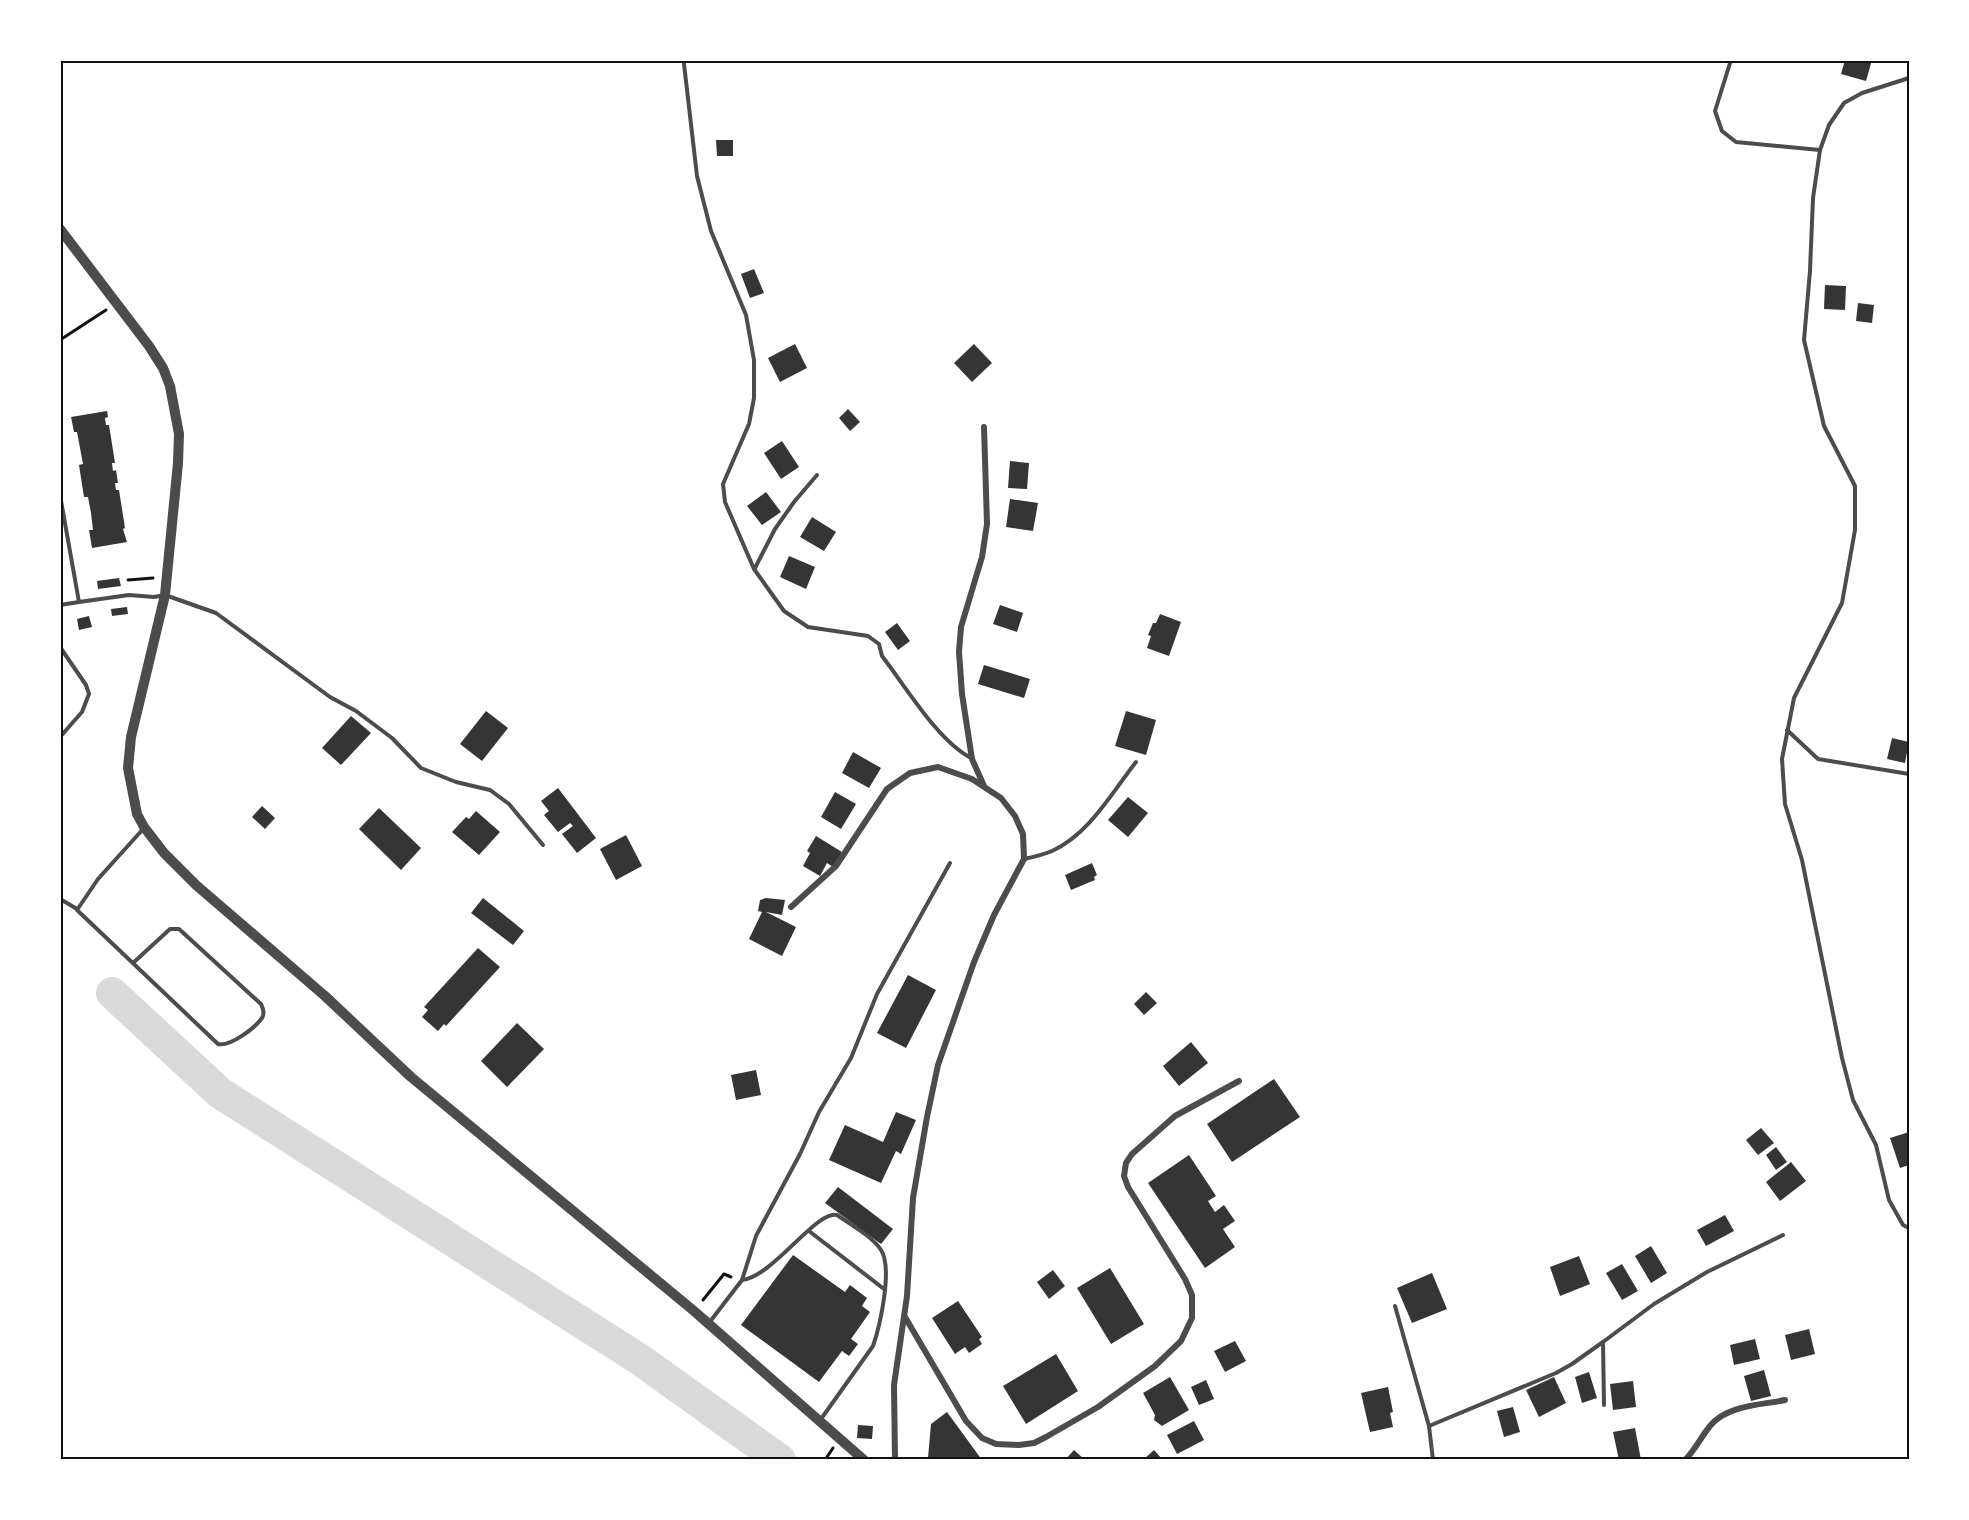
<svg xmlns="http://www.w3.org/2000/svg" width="1969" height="1520" viewBox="0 0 1969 1520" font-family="'Work Sans',sans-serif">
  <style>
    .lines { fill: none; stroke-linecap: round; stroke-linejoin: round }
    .river { stroke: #d9d9d9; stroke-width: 32 }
    .building { fill: #353535 }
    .path { stroke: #111; stroke-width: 3 }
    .service { stroke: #4c4c4c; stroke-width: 4 }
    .minor { stroke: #4c4c4c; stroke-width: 6 }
    .tertiary { stroke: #4c4c4c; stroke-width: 10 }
    .neatline { fill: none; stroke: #111; stroke-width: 2 }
  </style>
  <rect width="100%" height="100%" fill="#fff"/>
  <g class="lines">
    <polyline class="river" points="112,993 220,1093 639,1359 780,1460"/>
  </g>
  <g class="building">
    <polygon points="1845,60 1872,60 1866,81 1841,74"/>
    <polygon points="716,140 733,140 733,156 717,156"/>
    <polygon points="754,269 764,293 750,298 741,274"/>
    <polygon points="1825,285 1846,286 1845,310 1824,309"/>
    <polygon points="1858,303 1874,305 1872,323 1856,321"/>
    <polygon points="795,344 807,368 780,382 768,358"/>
    <polygon points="974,344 992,363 972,382 954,363"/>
    <polygon points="848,409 860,422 850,431 839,418"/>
    <polygon points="107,411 108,417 105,418 106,425 109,425 115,463 112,463 113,471 116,470 118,483 115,483 116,490 119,490 125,528 123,529 127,542 92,548 89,530 93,530 91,513 88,497 84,497 79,465 83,464 77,432 74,432 71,417"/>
    <polygon points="782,441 799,467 781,479 764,453"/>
    <polygon points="1010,461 1029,463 1027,489 1008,488"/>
    <polygon points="766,492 781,512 762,525 747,506"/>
    <polygon points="1010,499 1038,503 1033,531 1006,527"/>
    <polygon points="812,517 836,532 824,551 800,537"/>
    <polygon points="789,556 815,567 806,589 780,577"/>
    <polygon points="119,578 121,586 98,589 97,581"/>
    <polygon points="1000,605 1023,613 1017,632 993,624"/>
    <polygon points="127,607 128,614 112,616 111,609"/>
    <polygon points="1160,614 1181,622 1169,656 1147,648 1151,636 1148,635 1153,623 1156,623"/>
    <polygon points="89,616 92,627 79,630 77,619"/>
    <polygon points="897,623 910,641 898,650 885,632"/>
    <polygon points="984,665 1030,679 1024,698 978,684"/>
    <polygon points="486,711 508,728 482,761 460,744"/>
    <polygon points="1126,711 1156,720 1146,755 1115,746"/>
    <polygon points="351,716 371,733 341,765 322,748"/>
    <polygon points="1892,738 1909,742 1905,763 1887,759"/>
    <polygon points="853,752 881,768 869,788 842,773"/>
    <polygon points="558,788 596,838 577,853 562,834 573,826 570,823 558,832 544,815 549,811 541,801"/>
    <polygon points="835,792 856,804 841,829 821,817"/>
    <polygon points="1128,797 1148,813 1128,837 1108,820"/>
    <polygon points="262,806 275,818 265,829 252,817"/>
    <polygon points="379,808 421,848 401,870 359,829"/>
    <polygon points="476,811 500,832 479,855 452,832 466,817 469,819"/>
    <polygon points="626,835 642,866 616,880 600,849"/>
    <polygon points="816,836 842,852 833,867 827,863 820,876 803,866 810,853 807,851"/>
    <polygon points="1092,863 1097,875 1094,877 1095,880 1071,890 1065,875"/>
    <polygon points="483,898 524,931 513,945 471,913"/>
    <polygon points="766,898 785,900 782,915 766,912 796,927 782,956 749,939 762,912 758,911 760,900"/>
    <polygon points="478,948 500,967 446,1026 444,1024 438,1031 422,1017 428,1010 424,1007"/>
    <polygon points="908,975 936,990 906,1048 877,1033"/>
    <polygon points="1146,992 1157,1003 1144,1015 1134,1004"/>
    <polygon points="517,1023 544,1049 507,1087 481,1061"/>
    <polygon points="1191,1042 1208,1063 1179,1086 1163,1066"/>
    <polygon points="756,1070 761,1095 736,1100 731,1075"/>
    <polygon points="1274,1079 1300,1117 1232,1162 1207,1124"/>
    <polygon points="896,1112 916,1120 901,1154 896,1151 881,1183 829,1160 845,1125 883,1142"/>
    <polygon points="1761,1128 1774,1143 1758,1155 1746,1140"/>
    <polygon points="1909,1132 1909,1165 1900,1168 1890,1138"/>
    <polygon points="1776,1147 1787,1162 1776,1170 1766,1155"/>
    <polygon points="1189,1155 1216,1196 1208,1201 1215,1212 1224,1205 1235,1221 1223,1229 1235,1247 1205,1268 1148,1183"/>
    <polygon points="1791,1162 1806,1181 1780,1201 1766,1182"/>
    <polygon points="838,1187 893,1229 881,1244 825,1203"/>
    <polygon points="1725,1215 1734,1231 1706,1246 1697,1230"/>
    <polygon points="1651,1246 1667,1273 1651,1283 1635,1256"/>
    <polygon points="793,1255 845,1292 850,1285 867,1298 862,1306 870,1312 851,1339 858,1344 849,1356 842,1351 819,1382 741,1325"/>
    <polygon points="1579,1256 1590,1284 1560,1296 1550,1267"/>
    <polygon points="1622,1264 1638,1291 1622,1300 1606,1273"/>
    <polygon points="1110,1268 1144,1324 1111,1344 1077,1288"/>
    <polygon points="1053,1270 1065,1286 1049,1299 1037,1282"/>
    <polygon points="1432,1273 1447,1309 1412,1323 1397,1288"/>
    <polygon points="958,1301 982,1337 979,1339 982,1344 969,1353 965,1347 955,1354 932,1318"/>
    <polygon points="1809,1329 1815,1354 1791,1360 1785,1335"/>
    <polygon points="1755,1339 1760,1359 1734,1365 1730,1345"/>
    <polygon points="1235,1341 1246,1361 1225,1372 1214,1351"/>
    <polygon points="1056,1354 1078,1391 1026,1424 1003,1386"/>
    <polygon points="1764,1370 1771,1396 1751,1401 1744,1376"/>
    <polygon points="1589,1372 1597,1398 1582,1403 1575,1377"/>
    <polygon points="1170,1377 1189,1410 1162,1426 1154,1420 1155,1415 1143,1393"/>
    <polygon points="1554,1377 1566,1403 1539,1417 1526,1390"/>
    <polygon points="1206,1380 1214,1399 1199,1405 1191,1387"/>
    <polygon points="1633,1381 1636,1407 1613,1410 1610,1384"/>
    <polygon points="1388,1387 1393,1412 1390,1413 1393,1427 1370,1432 1361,1393"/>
    <polygon points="1513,1407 1520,1432 1504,1437 1497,1411"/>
    <polygon points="947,1412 982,1460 930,1460 928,1458 931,1424"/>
    <polygon points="1194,1421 1204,1440 1177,1454 1167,1435"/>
    <polygon points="858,1425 873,1426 872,1439 857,1438"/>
    <polygon points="1635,1428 1641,1460 1619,1460 1613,1432"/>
    <polygon points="1074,1450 1085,1460 1065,1460"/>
    <polygon points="1154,1450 1163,1460 1143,1460"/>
  </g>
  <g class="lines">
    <g class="path">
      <polyline points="60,340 106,310"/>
      <polyline points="128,580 153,578"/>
      <polyline points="703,1300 724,1274 731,1277"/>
      <polyline points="825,1460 833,1448"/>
    </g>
    <g class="service">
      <polyline points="1731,60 1715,111 1722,131 1736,142 1820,150"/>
      <path d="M684 64 697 176 711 231 746 315 754 360V398L749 424 723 484 725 502 754 569 784 611 808 627 868 636 879 644 882 656C906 687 938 741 971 758"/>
      <polyline points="1909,78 1862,93 1844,103 1829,125 1820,150 1813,198 1810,271 1804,340 1824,426 1855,486 1855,530 1842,603 1794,698 1782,759 1785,804 1802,860 1842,1058 1853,1100 1876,1145 1889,1200 1903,1225 1909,1228"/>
      <polyline points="60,495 79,602 129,595 154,597 165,595 216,613 330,697 356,711 392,738 421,768 456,782 490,790 509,804 543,845"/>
      <polyline points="755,568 775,529 794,502 817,475"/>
      <polyline points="60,605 79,602"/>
      <polyline points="60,647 86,685 89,694 82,712 60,737"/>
      <polyline points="1787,730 1818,759 1909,774"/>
      <path d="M1024 859C1033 857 1043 855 1052 851 1089 834 1111 794 1136 762"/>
      <polyline points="60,899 77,909"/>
      <path d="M133 963 170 929H179L261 1004C263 1009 265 1013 262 1018 255 1028 230 1047 218 1044L77 910 98 879 144 828"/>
      <polyline points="809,1231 884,1289"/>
      <path d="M742 1280C774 1276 816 1210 837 1215 850 1224 873 1237 881 1250 893 1268 880 1326 873 1346L821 1419"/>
      <polyline points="1395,1306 1429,1426 1433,1460"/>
      <polyline points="709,1323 742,1280 756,1236 800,1154 819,1112 851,1058 877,994 950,863"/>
      <polyline points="1604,1405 1603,1342 1654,1304 1707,1272 1783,1235"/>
      <polyline points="1429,1426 1556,1373 1572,1364 1603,1342"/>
    </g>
    <g class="minor">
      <polyline points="984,427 987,524 982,557 961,627 959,652 962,694 972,759 984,786"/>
      <polyline points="791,907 836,866 887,789 910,773 938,767 972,779 1001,798 1015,816 1023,834 1024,859 994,915 974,962 938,1065 927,1117 913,1198 907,1296 894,1385 895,1460"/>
      <polyline points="905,1317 966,1421 982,1438 996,1444 1019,1445 1034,1443 1046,1437 1098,1407 1155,1366 1181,1341 1192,1318 1192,1295 1185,1279 1128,1187 1124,1176 1126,1163 1132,1154 1175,1116 1239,1081"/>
      <path d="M1685 1460C1695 1450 1701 1437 1710 1426 1726 1405 1762 1405 1785 1400"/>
    </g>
    <polyline class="tertiary" points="60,229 149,346 163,368 170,386 179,434 178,463 165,595 131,737 128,768 137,814 144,827 164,853 196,885 325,996 411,1077 694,1311 864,1460"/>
  </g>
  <rect width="1969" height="1520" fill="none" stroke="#ffffff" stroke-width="123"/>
  <rect x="62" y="62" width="1846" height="1396" class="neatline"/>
</svg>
